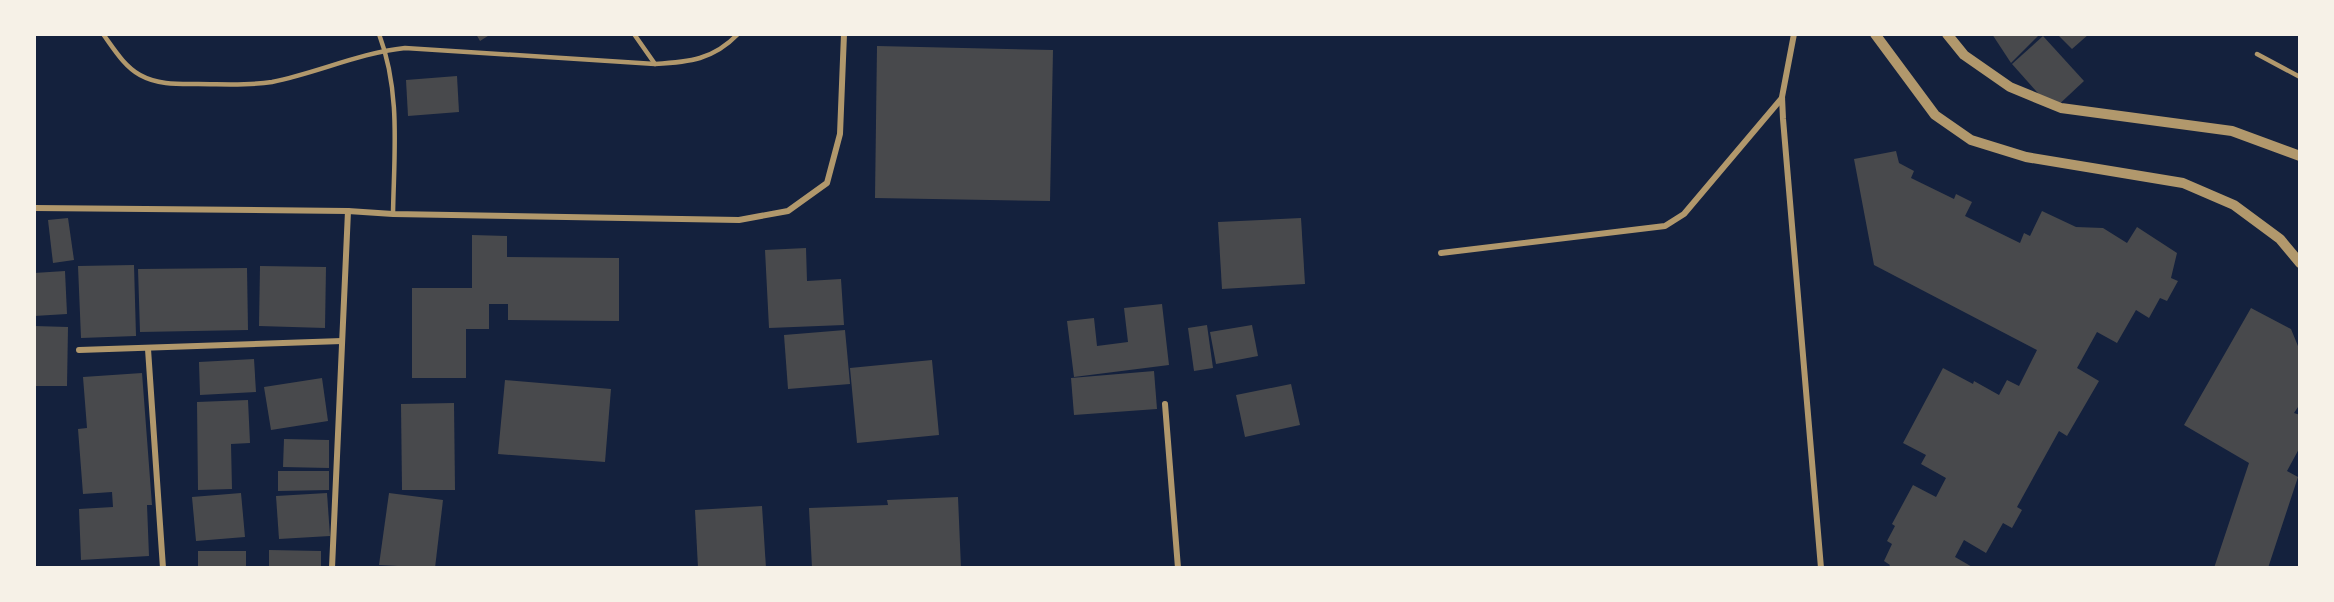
<svg xmlns="http://www.w3.org/2000/svg" width="2334" height="602" viewBox="0 0 2334 602" font-family="Poppins,sans-serif">
  <style>
    .building { fill: #48494c }
    .lines { fill: none; stroke-linecap: round; stroke-linejoin: round }
    .service { stroke: #b1986c; stroke-width: 4.5 }
    .minor { stroke: #b1986c; stroke-width: 6 }
    .tertiary { stroke: #b1986c; stroke-width: 10 }
  </style>
  <rect width="100%" height="100%" fill="#14213d"/>
  <g class="building">
    <polygon points="476,34 491,34 480,41"/>
    <polygon points="1992,34 2040,34 2011,63"/>
    <polygon points="2057,34 2089,34 2072,49"/>
    <polygon points="2043,36 2084,81 2053,110 2012,64"/>
    <polygon points="877,46 1053,50 1050,201 875,198"/>
    <polygon points="457,76 459,112 408,116 406,80"/>
    <polygon points="1896,151 1899,163 1914,171 1911,178 1954,199 1956,194 1972,202 1965,216 2020,243 2024,233 2030,236 2042,211 2076,227 2103,228 2127,243 2137,227 2177,253 2171,278 2178,281 2167,301 2160,298 2149,318 2136,310 2117,343 2097,332 2077,368 2099,381 2067,436 2059,431 2017,507 2022,510 2012,528 2003,523 1986,553 1964,540 1955,557 1974,568 1888,568 1890,565 1884,561 1892,544 1887,541 1895,526 1892,524 1913,485 1936,497 1946,478 1921,464 1926,455 1903,443 1943,368 1973,384 1974,381 1999,395 2007,380 2019,386 2037,350 1874,265 1854,159"/>
    <polygon points="68,218 74,260 53,263 48,220"/>
    <polygon points="1301,218 1305,284 1222,289 1218,222"/>
    <polygon points="472,235 507,236 507,257 619,258 619,321 508,320 508,304 489,304 489,329 466,329 466,378 412,378 412,288 472,288"/>
    <polygon points="806,248 807,281 841,279 844,325 769,328 765,250"/>
    <polygon points="134,265 136,336 81,338 78,266"/>
    <polygon points="260,266 326,267 325,328 259,326"/>
    <polygon points="247,268 248,330 140,332 138,269"/>
    <polygon points="65,271 67,314 34,316 34,273"/>
    <polygon points="1162,304 1169,365 1074,377 1067,321 1094,318 1097,346 1128,342 1124,308"/>
    <polygon points="2251,308 2291,329 2300,351 2300,404 2294,413 2300,415 2300,447 2287,471 2298,477 2268,568 2214,568 2249,463 2184,425"/>
    <polygon points="1207,325 1213,368 1194,371 1188,328"/>
    <polygon points="1252,325 1258,356 1216,364 1210,332"/>
    <polygon points="34,326 68,327 67,386 34,386"/>
    <polygon points="845,330 850,384 788,389 784,335"/>
    <polygon points="254,359 256,392 200,395 199,362"/>
    <polygon points="932,360 939,435 857,443 850,368"/>
    <polygon points="1154,371 1157,409 1074,415 1071,378"/>
    <polygon points="142,373 152,505 147,505 149,556 81,560 79,509 113,507 112,492 83,494 78,429 87,428 83,377"/>
    <polygon points="322,378 328,421 271,430 264,387"/>
    <polygon points="505,380 611,389 605,462 498,454"/>
    <polygon points="1291,384 1300,425 1245,437 1236,395"/>
    <polygon points="248,400 250,443 231,444 232,489 198,490 197,402"/>
    <polygon points="454,403 455,490 402,490 401,404"/>
    <polygon points="284,439 329,440 329,468 283,467"/>
    <polygon points="278,471 329,471 329,490 278,491"/>
    <polygon points="241,493 245,537 196,541 192,497"/>
    <polygon points="327,493 330,536 279,539 276,496"/>
    <polygon points="389,493 443,500 435,568 379,565"/>
    <polygon points="958,497 961,568 812,568 809,508 888,505 887,500"/>
    <polygon points="762,506 766,568 698,568 695,510"/>
    <polygon points="269,550 321,551 321,568 269,568"/>
    <rect x="198" y="551" width="48" height="17"/>
  </g>
  <g class="lines">
    <g class="service">
      <path d="M103 34C114 49 124 66 140 75 158 85 178 84 198 84 222 84 248 86 272 82 317 73 359 53 405 48L655 64C689 62 713 60 738 34"/>
      <path d="M379 34C401 92 394 153 393 214"/>
      <polyline points="634,34 655,64"/>
      <polyline points="2257,54 2300,77"/>
    </g>
    <g class="minor">
      <polyline points="1794,34 1782,97 1783,119 1821,568"/>
      <polyline points="34,208 348,211 393,214 739,220 788,211 827,183 840,134 844,34"/>
      <polyline points="1441,253 1665,226 1684,214 1782,98"/>
      <polyline points="148,349 163,568"/>
      <polyline points="79,350 342,341"/>
      <polyline points="1165,404 1178,568"/>
      <polyline points="332,568 348,211"/>
    </g>
    <g class="tertiary">
      <polyline points="1875,34 1935,115 1971,140 2026,157 2183,183 2234,205 2280,239 2300,263"/>
      <polyline points="1947,34 1964,55 2010,87 2061,108 2232,131 2300,156"/>
    </g>
  </g>
  <rect width="2334" height="602" fill="none" stroke="#f6f1e7" stroke-width="72"/>
</svg>
